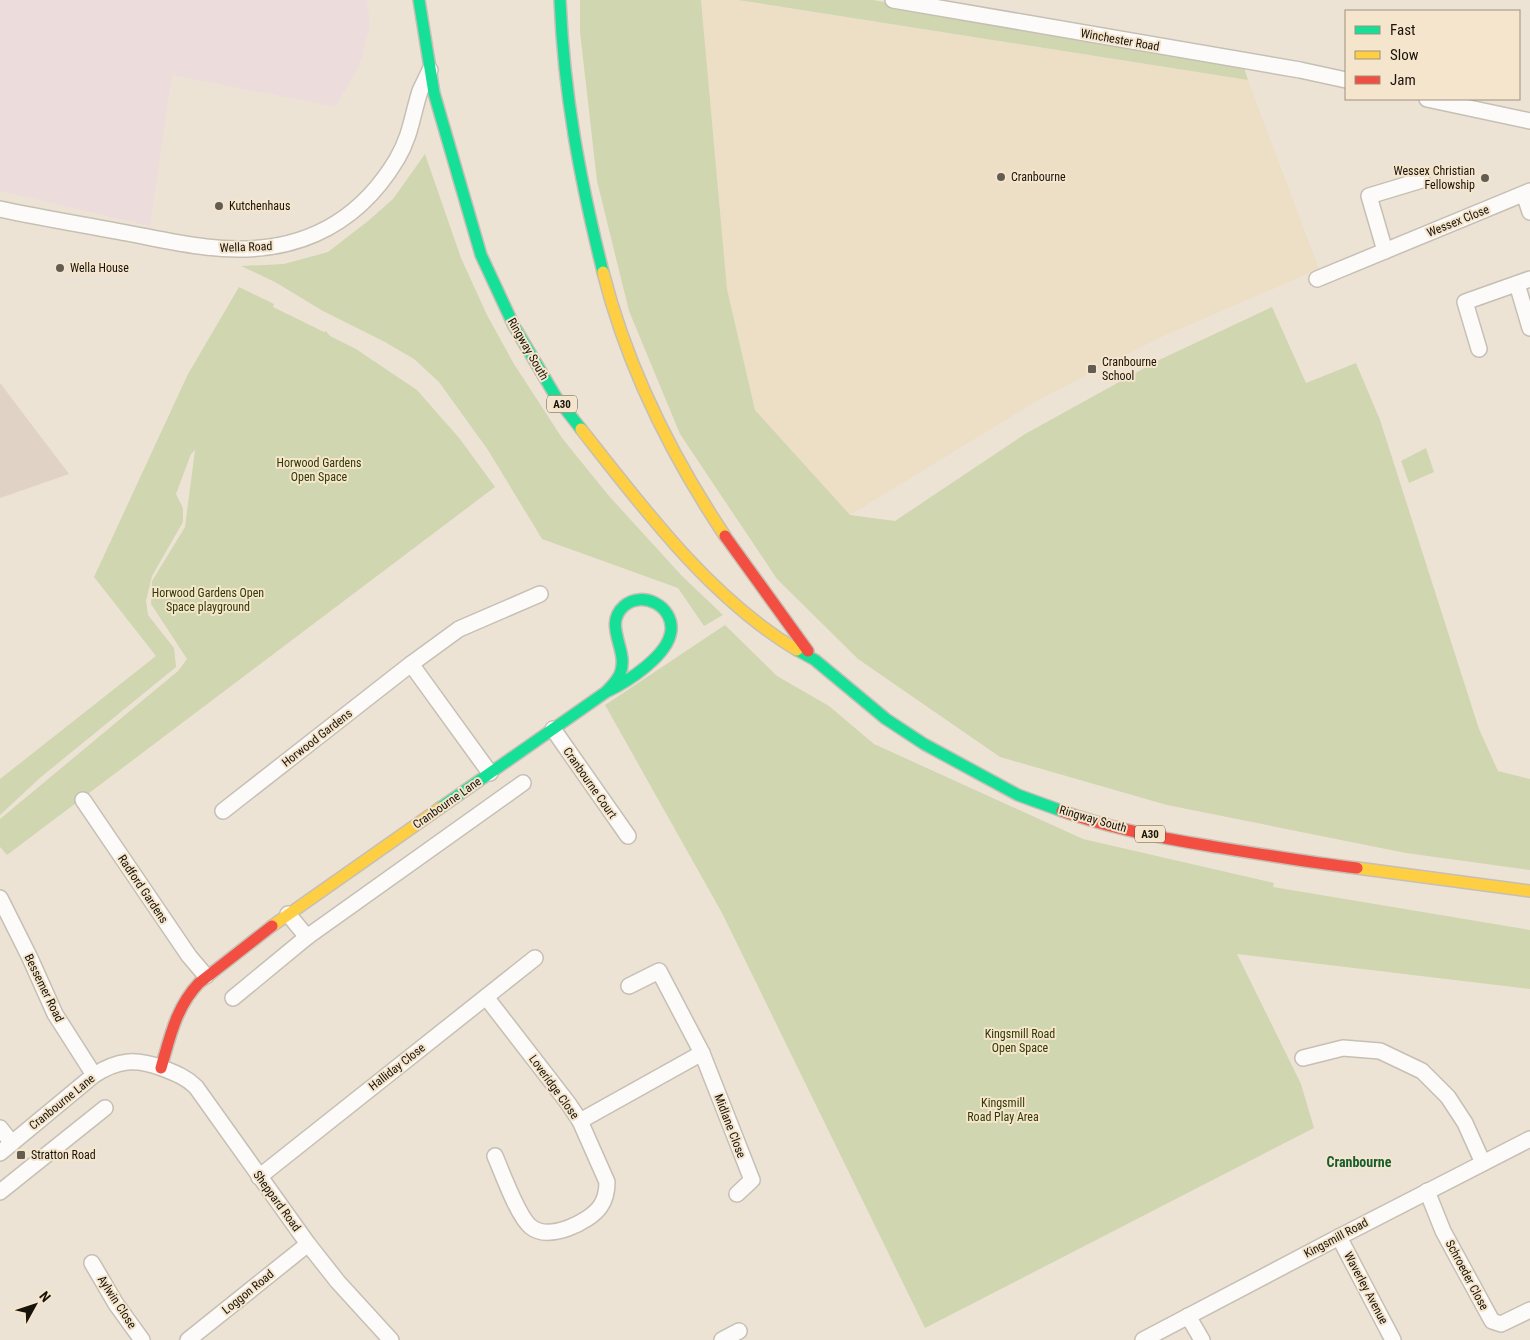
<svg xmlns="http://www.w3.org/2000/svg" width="1530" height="1340" viewBox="0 0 1530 1340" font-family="'Roboto Condensed',sans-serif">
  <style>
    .commercial { fill: #eddcdc }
    .industrial { fill: #e0d2c4 }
    .built { fill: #eddec6 }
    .green { fill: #d0d6af }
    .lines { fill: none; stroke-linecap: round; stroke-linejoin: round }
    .street-casing { stroke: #c6bfb4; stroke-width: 18 }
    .fast-casing { stroke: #c6bfb4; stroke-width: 14 }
    .slow-casing { stroke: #c6bfb4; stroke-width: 14 }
    .jam-casing { stroke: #c6bfb4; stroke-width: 14 }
    .street { stroke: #fcfbf9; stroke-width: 15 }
    .fast { stroke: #16e098; stroke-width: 11 }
    .slow { stroke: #ffcf43; stroke-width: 11 }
    .jam { stroke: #f24e42; stroke-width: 11 }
    .poi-dot { fill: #635c52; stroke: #f5e5cc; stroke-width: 2 }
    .labels { text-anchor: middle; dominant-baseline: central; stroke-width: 4; stroke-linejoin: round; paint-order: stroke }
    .shield { fill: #f5e5cc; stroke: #5b5345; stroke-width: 1 }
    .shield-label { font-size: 11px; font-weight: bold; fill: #19140b }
    .street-label { font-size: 12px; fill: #19140b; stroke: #f5e5cc }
    .poi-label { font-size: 12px; fill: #19140b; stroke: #f5e5cc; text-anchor: start }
    .park-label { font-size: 12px; fill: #2f3b02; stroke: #f5e5cc }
    .neighbourhood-label { font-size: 14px; font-weight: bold; fill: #145d32; stroke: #f5e5cc }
  </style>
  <rect width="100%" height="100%" fill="#ece3d5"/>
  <polygon class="commercial" points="0,0 367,0 370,25 359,67 335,107 172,75 150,226 0,191"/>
  <polygon class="industrial" points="0,383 69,474 0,498"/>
  <polygon class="built" points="701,0 737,0 1248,80 1319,269 1159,338 1040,399 850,515 755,410 727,289"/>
  <g class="green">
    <polygon points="580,0 701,0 727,289 755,410 850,515 895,521 1025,434 1159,360 1272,307 1306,383 1356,363 1380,420 1479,729 1498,771 1530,779 1530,870 1406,853 1167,805 1000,757 858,659 777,579 680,434 629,311 597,181 580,32"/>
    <polygon points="738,0 873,0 1243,65 1248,80"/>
    <polygon points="425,154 461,258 487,315 514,364 562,438 609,496 682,576 723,615 704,626 678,588 542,539 488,450 439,382 414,359 385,342 323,311 275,282 241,266 284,264 328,252 368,221 393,199"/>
    <polygon points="239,287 274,304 273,307 324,332 326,331 330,336 356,349 417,390 460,439 495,487 7,855 0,847 0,819 178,671 187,659 151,604 152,581 185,527 195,450 191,454 176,494 183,508 183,522 152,576 146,601 148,615 174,648 176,667 41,777 0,815 0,779 156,656 94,577 188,374"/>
    <polygon points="1426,448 1434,472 1409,483 1401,461"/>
    <polygon points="725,625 777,676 829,706 874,744 1083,839 1274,883 1273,887 1530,930 1530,989 1237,954 1301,1084 1314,1128 925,1328 722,913 605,705"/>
  </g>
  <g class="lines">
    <g class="street-casing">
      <g id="street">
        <polyline points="893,0 1300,70 1346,80"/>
        <polyline points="1427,99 1530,121"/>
        <polyline points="1524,194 1530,212"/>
        <path d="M0 209C42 218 85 225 127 233 153 238 179 244 206 247 287 257 354 231 397 159 411 135 412 116 420 91 423 84 427 77 430 70"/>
        <polyline points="1385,251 1369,196 1422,180"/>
        <polyline points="1317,279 1530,191"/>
        <polyline points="1517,284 1530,328"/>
        <polyline points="1479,349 1465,302 1530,279"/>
        <polyline points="411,664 490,773"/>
        <polyline points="553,729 628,836"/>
        <polyline points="83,800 189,956 206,976"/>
        <polyline points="223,811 411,664 459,629 540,594"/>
        <polyline points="0,898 30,958 55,1014 94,1075"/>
        <polyline points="288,914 307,937"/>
        <polyline points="629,986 659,971 702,1053 752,1180 737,1194"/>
        <path d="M486 997 568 1103 580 1121 607 1182C607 1191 605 1200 600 1207 588 1223 549 1241 531 1227 518 1217 502 1172 495 1156"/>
        <polyline points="233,998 307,937 523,783"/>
        <polyline points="1303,1058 1343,1048 1380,1051 1422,1071 1448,1097 1465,1123 1483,1163"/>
        <polyline points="580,1121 702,1053"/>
        <polyline points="0,1128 12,1143"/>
        <path d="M0 1153 94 1075C118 1060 135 1058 162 1068 175 1073 186 1077 196 1087L308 1244 338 1282 391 1340"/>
        <polyline points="259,1177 535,958"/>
        <polyline points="1427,1191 1443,1231 1492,1321 1501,1324 1530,1310"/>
        <polyline points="0,1192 105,1108"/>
        <polyline points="1339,1237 1393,1340"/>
        <polyline points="92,1263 116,1304 142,1340"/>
        <polyline points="1188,1316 1202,1340"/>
        <polyline points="188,1340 308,1244"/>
        <polyline points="722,1340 739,1331"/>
        <polyline points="1143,1340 1339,1237 1530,1139"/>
      </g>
    </g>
    <g class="fast-casing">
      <g id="fast">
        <polyline points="419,0 434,93 481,255 514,326 556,397 581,429"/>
        <path d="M560 0C564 96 580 179 603 272"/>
        <polyline points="797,650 815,660 886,719 924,744 1018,795 1062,811"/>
        <path d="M440 808 606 692C611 687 617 681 620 674 630 650 602 626 624 606 642 590 674 606 671 631 668 656 627 682 606 692"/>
      </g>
    </g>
    <g class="slow-casing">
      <g id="slow">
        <path d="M603 272C627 367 671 455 725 536"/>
        <path d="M581 429C643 508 710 598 797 650"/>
        <polyline points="1357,868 1530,891"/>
        <polyline points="272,926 440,808"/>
      </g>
    </g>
    <g class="jam-casing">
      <g id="jam">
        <polyline points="725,536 808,651"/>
        <path d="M1062 811C1109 828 1160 838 1210 846 1259 854 1307 862 1357 868"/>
        <path d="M161 1068C170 1037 176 1007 199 983L272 926"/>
      </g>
    </g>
    <use href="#street" class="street"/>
    <use href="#fast" class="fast"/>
    <use href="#slow" class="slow"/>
    <use href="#jam" class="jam"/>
  </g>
  <g class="poi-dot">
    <circle cx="1001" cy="177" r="5"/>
    <circle cx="1485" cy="178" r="5"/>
    <circle cx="219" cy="206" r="5"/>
    <circle cx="60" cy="268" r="5"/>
    <rect x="1087" y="364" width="10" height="10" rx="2.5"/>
    <rect x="16" y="1150" width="10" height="10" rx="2.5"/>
  </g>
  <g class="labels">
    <g class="shield">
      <rect x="547" y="395.5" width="30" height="17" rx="4"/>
      <rect x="1135" y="825.5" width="30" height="17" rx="4"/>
    </g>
    <g class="shield-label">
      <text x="562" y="404">A30</text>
      <text x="1150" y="834">A30</text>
    </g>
    <g class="street-label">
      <text transform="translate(1120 40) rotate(10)">Winchester Road</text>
      <text transform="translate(1458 221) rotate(-22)">Wessex Close</text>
      <text transform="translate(246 247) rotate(-2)">Wella Road</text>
      <text transform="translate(528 349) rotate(60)">Ringway South</text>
      <text transform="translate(317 738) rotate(-38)">Horwood Gardens</text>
      <text transform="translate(590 783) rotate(55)">Cranbourne Court</text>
      <text transform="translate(447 803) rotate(-35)">Cranbourne Lane</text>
      <text transform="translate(1093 819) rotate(16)">Ringway South</text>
      <text transform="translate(143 889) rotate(56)">Radford Gardens</text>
      <text transform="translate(44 988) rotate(64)">Bessemer Road</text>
      <text transform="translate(397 1067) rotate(-38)">Halliday Close</text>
      <text transform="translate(554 1087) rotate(54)">Loveridge Close</text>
      <text transform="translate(62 1102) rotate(-39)">Cranbourne Lane</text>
      <text transform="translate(730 1126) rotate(69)">Midlane Close</text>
      <text transform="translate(277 1201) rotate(54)">Sheppard Road</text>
      <text transform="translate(1336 1238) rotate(-28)">Kingsmill Road</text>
      <text transform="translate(1467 1275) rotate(62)">Schroeder Close</text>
      <text transform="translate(1366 1288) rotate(62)">Waverley Avenue</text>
      <text transform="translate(248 1292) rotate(-39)">Loggon Road</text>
      <text transform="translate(117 1302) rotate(57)">Aylwin Close</text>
    </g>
    <g class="poi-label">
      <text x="1475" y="171" text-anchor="end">Wessex Christian<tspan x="1475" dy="14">Fellowship</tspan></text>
      <text x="1011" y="177">Cranbourne</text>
      <text x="229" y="206">Kutchenhaus</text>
      <text x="70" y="268">Wella House</text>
      <text x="1102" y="362">Cranbourne<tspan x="1102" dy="14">School</tspan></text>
      <text x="31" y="1155">Stratton Road</text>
    </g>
    <g class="park-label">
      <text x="319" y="463">Horwood Gardens<tspan x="319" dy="14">Open Space</tspan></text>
      <text x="208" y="593">Horwood Gardens Open<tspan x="208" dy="14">Space playground</tspan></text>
      <text x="1020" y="1034">Kingsmill Road<tspan x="1020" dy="14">Open Space</tspan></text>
      <text x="1003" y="1103">Kingsmill<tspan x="1003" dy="14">Road Play Area</tspan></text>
    </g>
    <g class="neighbourhood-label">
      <text x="1359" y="1162">Cranbourne</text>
    </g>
  </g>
  <rect x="1345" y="10" width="175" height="90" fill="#f5e5cc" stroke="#9d917f"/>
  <rect x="1355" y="26" width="25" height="8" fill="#16e098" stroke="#9d917f"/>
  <text x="1390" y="35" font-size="15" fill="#19140b">Fast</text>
  <rect x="1355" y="51" width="25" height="8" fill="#ffcf43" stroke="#9d917f"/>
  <text x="1390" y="60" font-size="15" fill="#19140b">Slow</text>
  <rect x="1355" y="76" width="25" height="8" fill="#f24e42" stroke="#9d917f"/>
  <text x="1390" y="85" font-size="15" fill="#19140b">Jam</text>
  <g transform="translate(35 1305) rotate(50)" stroke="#f5e5cc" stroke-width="4" paint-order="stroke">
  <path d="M0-4L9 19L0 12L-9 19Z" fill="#19140b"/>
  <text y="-8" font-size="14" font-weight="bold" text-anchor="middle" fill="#19140b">N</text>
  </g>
</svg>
